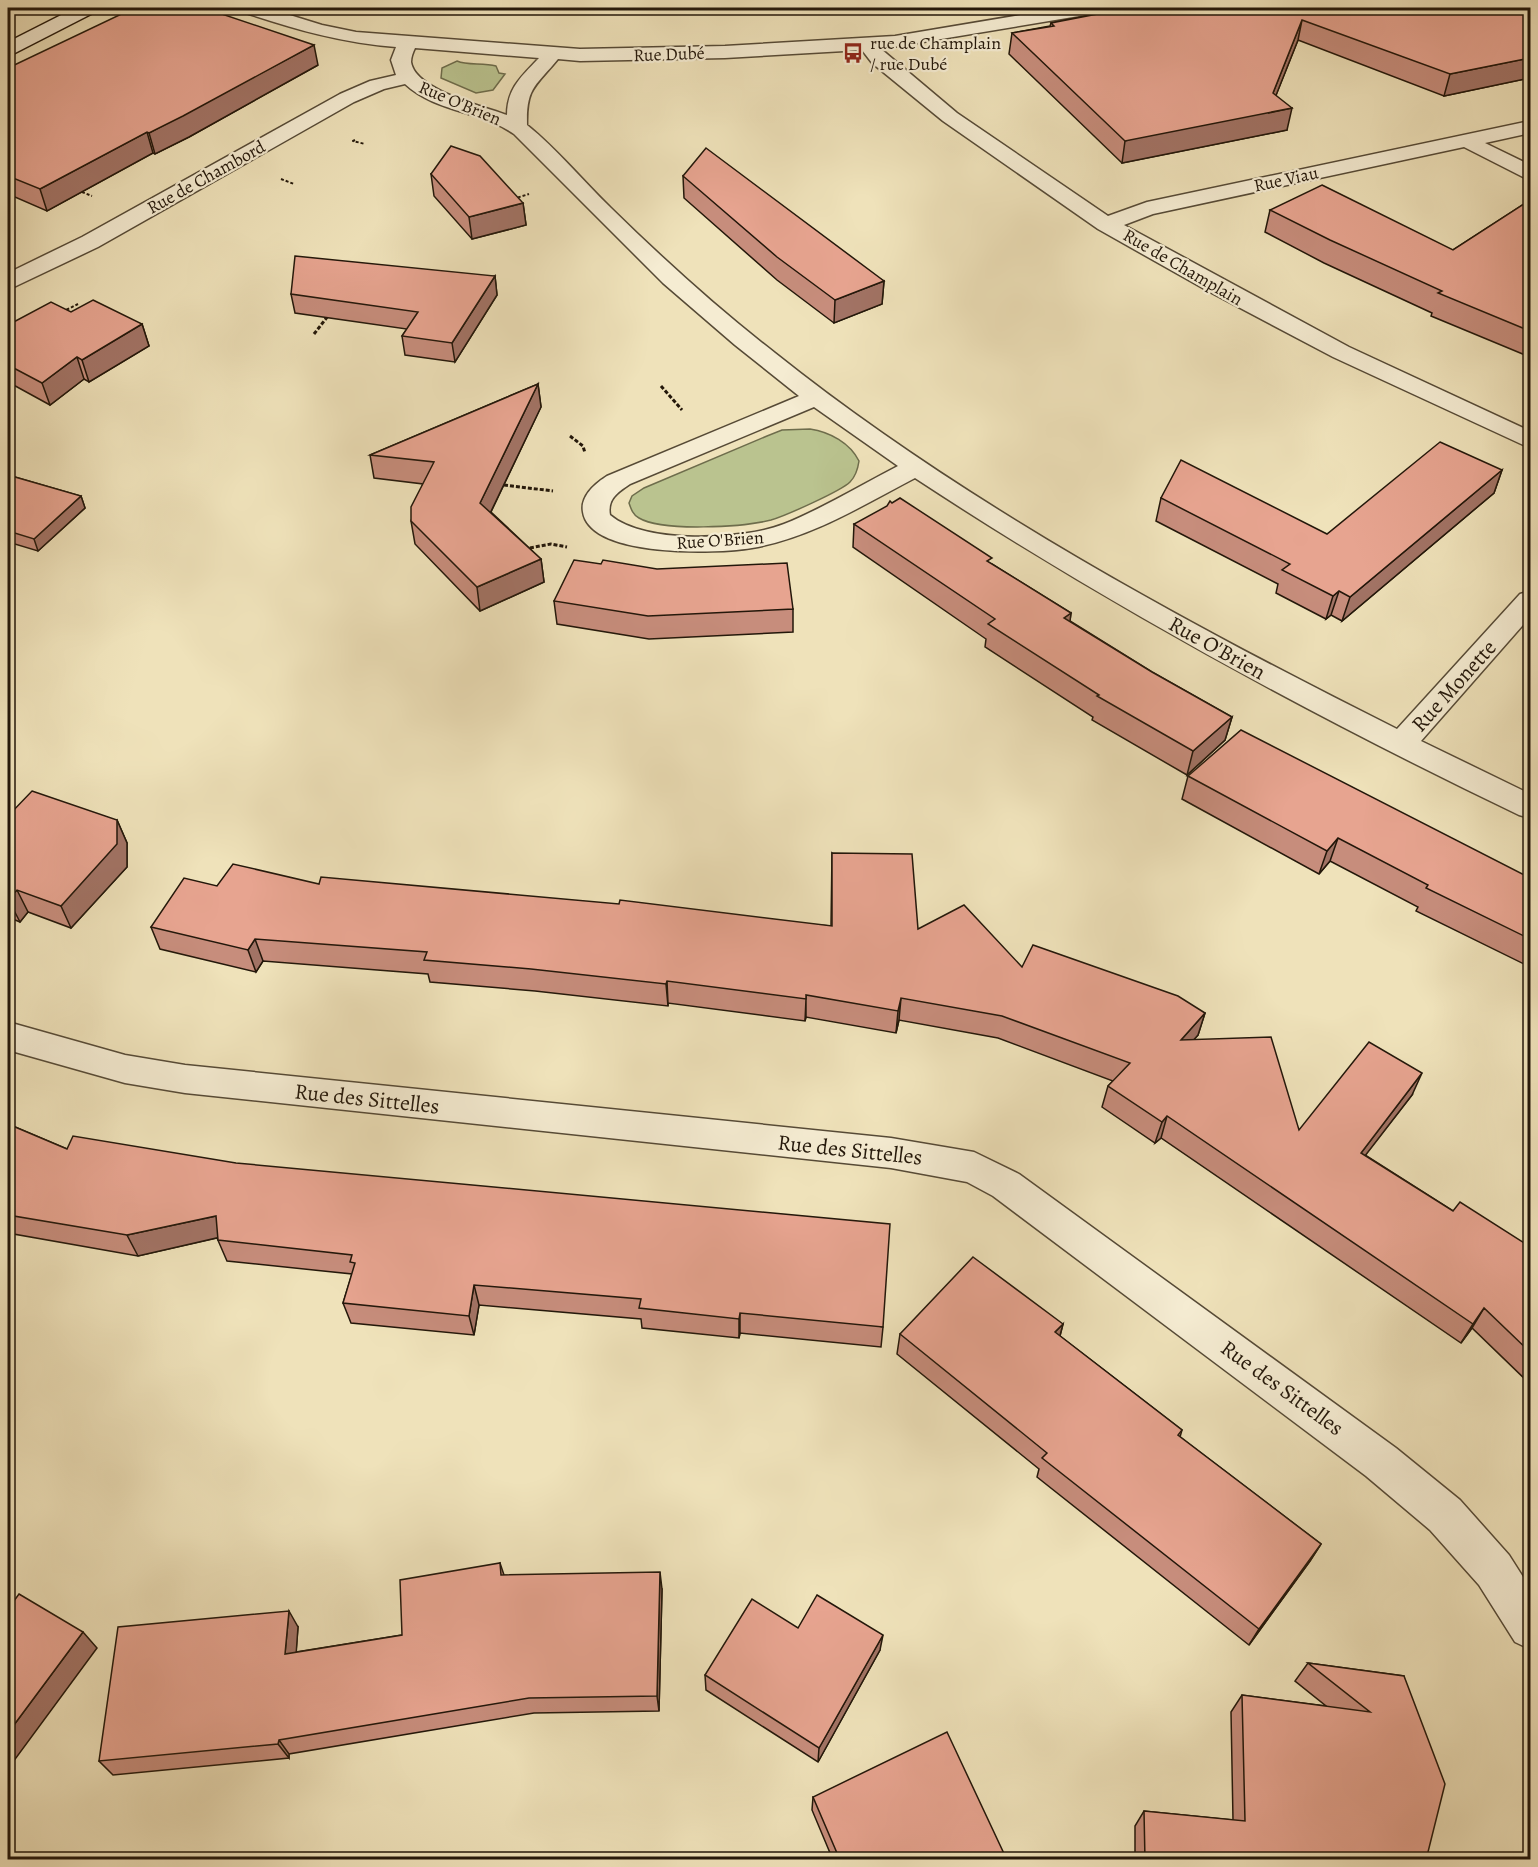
<svg xmlns="http://www.w3.org/2000/svg" width="1538" height="1867" viewBox="0 0 1538 1867" font-family="Alegreya,serif">
  <style>
    .green { fill: #bac38f; stroke: #6e6d4c; stroke-width: 1.5 }
    .lines { fill: none; stroke-linecap: round; stroke-linejoin: round }
    .street-casing { stroke: #564a36; stroke-width: 3 }
    .secondary-casing { stroke: #23170a; stroke-width: 3 }
    .path-far1 { stroke: #23170a; stroke-width: 2; stroke-dasharray: 3 2; stroke-linecap: butt }
    .path { stroke: #23170a; stroke-width: 3; stroke-dasharray: 4 2; stroke-linecap: butt }
    .street { fill: #f5ecd2; fill-rule: evenodd }
    .secondary { fill: #f5ecd2; fill-rule: evenodd }
    .wall { fill: #c78d7c; stroke: #23170a; stroke-width: 1.5 }
    .shaded-wall { fill: #a27365; stroke: #23170a; stroke-width: 1.5 }
    .building { fill: #e7a490; stroke: #23170a; stroke-width: 1.5 }
    .labels { text-anchor: middle; dominant-baseline: central; stroke-width: 4.5; stroke-linejoin: round; paint-order: stroke }
    .far-poi-label { font-size: 18px; fill: #23170a; stroke: #f5ecd2; text-anchor: start }
    .far-street-label { font-size: 18px; fill: #23170a; stroke: #f5ecd2 }
    .street-label { font-size: 22px; fill: #23170a; stroke: #f5ecd2 }
  </style>
  <rect width="100%" height="100%" fill="#efe2ba"/>
  <filter id="stains"><feTurbulence type="fractalNoise" baseFrequency=".00333" numOctaves="4"/><feColorMatrix values="0 0 0 0 .2 0 0 0 0 .09 0 0 0 0 .02 0 0 0 .5 -.17"/></filter>
  <radialGradient id="worn" r=".72"><stop offset=".6" stop-color="#630" stop-opacity="0"/><stop offset="1" stop-color="#630" stop-opacity=".3"/></radialGradient>
  <g class="green">
    <path d="M457 61C468 66 483 62 496 66L499 73 505 74 493 90 476 93 441 78 442 68Z"/>
    <path d="M810 429C830 432 850 443 859 461 858 468 856 476 850 482 841 491 785 516 771 520 744 527 662 532 639 518 633 515 631 509 629 503L632 496 644 488 767 436 782 430Z"/>
  </g>
  <g class="lines">
    <g class="street-casing">
      <g id="street">
        <path d="M241 8H267L322 25 356 32 580 49 725 46 895 36 1062 8H1100L1098 12 1091 14 881 49 957 113 1108 216 1147 202 1530 121V133L1485 143 1530 165V179L1523 177 1464 147 1153 214 1124 225 1349 347 1530 431V448L1333 357 1208 291 1098 229 943 121 872 63 862 50 725 58 580 61 558 59C536 86 526 87 527 125 557 149 583 181 611 208 663 259 717 308 775 353 960 501 1185 623 1397 729L1520 594 1530 591V617L1421 741 1530 794V818L1519 815C1311 715 1108 605 915 478 863 505 811 538 752 548 718 554 590 558 583 512 580 496 596 483 607 476L799 396 735 345 663 283 514 134C481 111 435 112 405 84L384 89 354 102 98 247 16 286 8 288V273L82 237 340 94 370 81 396 75 391 60 396 47C342 43 294 29 243 12ZM415 48 539 58C522 76 507 88 507 115 483 106 415 90 411 62 411 57 413 52 415 48ZM814 407 898 466C861 485 822 509 784 524 743 540 645 545 610 515 607 499 618 492 630 484Z"/>
        <polygon points="8,1022 125,1055 185,1065 891,1138 974,1152 1019,1174 1396,1448 1460,1500 1509,1555 1530,1588 1530,1649 1515,1642 1479,1585 1430,1530 1366,1476 993,1196 967,1182 891,1168 185,1093 125,1083 8,1050"/>
      </g>
    </g>
    <g class="secondary-casing">
      <polygon id="secondary" points="75,8 97,8 95,12 15,53 8,55 8,42"/>
    </g>
    <g class="path-far1">
      <polyline points="355,140 353,141 365,144"/>
      <polyline points="281,179 294,184"/>
      <polyline points="82,192 92,196"/>
      <polyline points="513,199 529,194"/>
      <polyline points="62,312 78,304"/>
      <polyline points="327,317 329,315"/>
    </g>
    <g class="path">
      <polyline points="314,334 328,316"/>
      <polyline points="661,386 682,410"/>
      <polyline points="570,436 583,446 585,453"/>
      <polyline points="504,485 553,491"/>
      <polyline points="524,549 551,544 567,547"/>
    </g>
    <use href="#street" class="street"/>
    <use href="#secondary" class="secondary"/>
  </g>
  <g class="wall">
    <polygon points="705,8 765,8 764,10 705,12"/>
    <polygon points="1093,8 1530,8 1530,78 1444,96 1298,40 1276,95 1287,130 1122,163 1009,54 1012,33 1050,26 1051,23 1092,15"/>
    <polygon points="318,65 189,137 155,154 153,153 47,211 8,194 8,68"/>
    <polygon points="431,174 523,203 526,225 472,239 434,196"/>
    <polygon points="683,176 884,281 882,304 834,323 777,280 684,198"/>
    <polygon points="1530,200 1530,357 1431,316 1432,313 1324,263 1265,232 1270,210 1453,250"/>
    <polygon points="495,276 497,295 455,362 405,355 402,336 407,329 295,313 291,294"/>
    <polygon points="71,312 142,324 149,346 89,382 84,379 50,405 8,382 8,325"/>
    <polygon points="538,384 541,407 491,512 541,559 544,582 480,611 415,544 411,521 423,484 374,478 370,455"/>
    <polygon points="1502,470 1494,493 1342,621 1331,615 1326,619 1276,593 1278,584 1156,521 1161,498 1327,534"/>
    <polygon points="8,475 81,496 85,508 38,551 8,542"/>
    <polygon points="854,524 992,564 1071,613 1070,621 1152,672 1232,717 1225,740 1187,775 1092,720 1093,717 985,647 986,639 853,547"/>
    <polygon points="554,601 793,609 793,632 649,639 557,624"/>
    <polygon points="1188,776 1530,878 1530,967 1416,911 1418,907 1330,861 1319,874 1182,799"/>
    <polygon points="8,816 117,820 127,843 127,867 71,928 28,912 20,922 8,917"/>
    <polygon points="832,853 918,929 1022,967 1205,1013 1198,1035 1194,1039 1299,1130 1412,1095 1365,1155 1453,1211 1525,1252 1530,1257 1530,1384 1472,1328 1461,1343 1161,1138 1155,1143 1102,1107 1108,1086 1113,1081 998,1038 899,1020 896,1033 806,1017 805,1021 668,1003 668,1006 535,991 430,982 428,974 263,961 256,972 160,949 151,927 217,886 319,884 831,926"/>
    <polygon points="8,1124 67,1149 883,1327 881,1347 740,1333 739,1338 642,1328 641,1319 479,1305 474,1335 351,1323 343,1303 352,1274 227,1261 217,1238 138,1256 8,1233"/>
    <polygon points="1063,1324 1060,1336 1182,1430 1180,1437 1321,1544 1310,1561 1249,1645 1037,1477 1039,1469 897,1354 900,1334"/>
    <polygon points="500,1563 504,1575 662,1589 659,1711 534,1713 289,1754 289,1758 113,1775 99,1761 298,1627 296,1652 402,1635"/>
    <polygon points="798,1628 880,1650 818,1762 706,1690 705,1675"/>
    <polygon points="1308,1663 1404,1676 1426,1860 1135,1860 1135,1826 1144,1811 1233,1820 1231,1712 1242,1695 1326,1706 1295,1681"/>
    <polygon points="813,1797 1007,1860 833,1860 812,1810"/>
  </g>
  <g class="shaded-wall">
    <polygon points="1302,20 1298,40 1269,113 1292,108 1287,130 1122,163 1125,141 1273,93"/>
    <polygon points="314,45 318,65 189,137 155,154 149,133"/>
    <polygon points="1530,58 1530,78 1444,96 1450,74"/>
    <polygon points="147,132 153,153 47,211 40,189"/>
    <polygon points="523,203 526,225 472,239 469,217"/>
    <polygon points="495,276 497,295 455,362 452,343"/>
    <polygon points="884,281 882,304 834,323 835,300"/>
    <polygon points="142,324 149,346 89,382 82,360"/>
    <polygon points="77,357 84,379 50,405 42,383"/>
    <polygon points="538,384 541,407 484,526 480,503"/>
    <polygon points="1502,470 1494,493 1342,621 1350,597"/>
    <polygon points="81,496 85,508 38,551 34,539"/>
    <polygon points="541,559 544,582 480,611 477,587"/>
    <polygon points="1339,591 1331,615 1326,619 1333,596"/>
    <polygon points="1071,613 1068,637 1064,618"/>
    <polygon points="1232,717 1225,740 1187,775 1193,751"/>
    <polygon points="117,820 127,843 127,867 71,928 61,906"/>
    <polygon points="1338,838 1330,861 1319,874 1327,851"/>
    <polygon points="17,890 28,912 20,922 8,899"/>
    <polygon points="255,939 263,961 256,972 248,950"/>
    <polygon points="667,981 668,1003 668,1006 666,984"/>
    <polygon points="806,995 806,1017 805,1021 806,999"/>
    <polygon points="901,998 899,1020 896,1033 898,1011"/>
    <polygon points="1205,1013 1198,1035 1175,1061 1181,1040"/>
    <polygon points="1422,1073 1412,1095 1351,1174 1361,1153"/>
    <polygon points="1167,1116 1161,1138 1155,1143 1162,1122"/>
    <polygon points="216,1216 225,1236 138,1256 127,1235"/>
    <polygon points="474,1285 479,1305 474,1335 469,1316"/>
    <polygon points="1484,1308 1472,1328 1461,1343 1473,1324"/>
    <polygon points="740,1313 740,1333 739,1338 739,1319"/>
    <polygon points="1063,1324 1058,1343 1055,1332"/>
    <polygon points="1321,1544 1310,1561 1249,1645 1259,1629"/>
    <polygon points="660,1572 662,1589 659,1711 657,1696"/>
    <polygon points="289,1611 298,1627 295,1670 285,1654"/>
    <polygon points="83,1632 97,1648 13,1762 8,1758 8,1733"/>
    <polygon points="883,1635 880,1650 818,1762 819,1748"/>
    <polygon points="279,1740 289,1754 289,1758 278,1744"/>
  </g>
  <g class="building">
    <polygon points="134,8 204,8 314,45 183,116 149,133 147,132 40,189 8,176 8,68"/>
    <polygon points="1110,8 1530,8 1530,58 1450,74 1302,20 1273,93 1292,108 1125,141 1012,33 1054,26 1051,23 1113,11"/>
    <polygon points="451,146 480,156 523,203 469,217 431,174"/>
    <polygon points="706,148 884,281 835,300 777,257 683,176"/>
    <polygon points="1322,185 1453,250 1530,200 1530,331 1438,293 1442,291 1330,240 1270,210"/>
    <polygon points="295,256 495,276 452,343 402,336 418,312 291,294"/>
    <polygon points="93,300 142,324 82,360 77,357 42,383 8,365 8,325 51,302 71,312"/>
    <polygon points="538,384 480,503 541,559 477,587 411,521 411,507 434,462 370,455"/>
    <polygon points="1440,442 1502,470 1350,597 1339,591 1333,596 1282,570 1290,564 1161,498 1181,460 1327,534"/>
    <polygon points="8,475 81,496 34,539 8,531"/>
    <polygon points="900,498 992,558 987,561 1071,613 1064,618 1152,672 1232,717 1193,751 1097,696 1099,695 988,624 995,619 854,524 887,506 890,501 892,503"/>
    <polygon points="574,560 601,564 603,560 657,569 787,563 793,609 648,616 554,601"/>
    <polygon points="1241,730 1530,878 1530,939 1426,888 1428,885 1338,838 1327,851 1188,776"/>
    <polygon points="32,791 117,820 117,844 61,906 17,890 8,899 8,816"/>
    <polygon points="832,853 912,854 918,929 964,905 1022,967 1033,945 1178,996 1205,1013 1181,1040 1271,1037 1299,1130 1369,1042 1422,1073 1361,1153 1453,1211 1460,1202 1529,1246 1525,1252 1530,1257 1530,1352 1484,1308 1473,1324 1167,1116 1162,1122 1108,1086 1130,1063 1002,1016 901,998 898,1011 806,995 806,999 667,981 666,984 531,969 424,960 427,952 255,939 248,950 151,927 184,878 217,886 233,864 319,884 321,877 619,904 620,900 832,926"/>
    <polygon points="8,1124 67,1149 73,1136 236,1163 890,1224 883,1327 740,1313 739,1319 639,1308 641,1299 474,1285 469,1316 343,1303 355,1263 350,1262 352,1255 218,1240 216,1216 127,1235 8,1215"/>
    <polygon points="973,1257 1063,1324 1055,1332 1182,1430 1178,1435 1321,1544 1259,1629 1042,1458 1047,1453 900,1334"/>
    <polygon points="500,1563 501,1575 660,1572 657,1696 529,1698 279,1740 278,1744 99,1761 118,1627 289,1611 285,1654 402,1635 400,1580"/>
    <polygon points="19,1594 83,1632 8,1733 8,1609"/>
    <polygon points="817,1595 883,1635 819,1748 705,1675 752,1599 798,1628"/>
    <polygon points="1308,1663 1404,1676 1445,1784 1426,1860 1145,1860 1144,1811 1245,1821 1242,1695 1370,1712"/>
    <polygon points="947,1732 1007,1860 840,1860 813,1797"/>
  </g>
  <defs>
    <g id="bus-bare" transform="scale(1.62)"><path d="M-5-6H5V4H4V6H2V4H-2V6H-4V4H-5ZM-3.5-4V0h7V-4ZM-3.5 1.2v1.5H-2V1.2ZM2 1.2v1.5H3.5V1.2Z" fill="#8f2418" stroke="#f5ecd2" stroke-width="2.5" paint-order="stroke"/></g>
  </defs>
  <g fill-rule="evenodd">
    <use href="#bus-bare" x="853" y="53"/>
  </g>
  <g class="labels">
    <g class="far-poi-label">
      <text x="870" y="43">rue de Champlain<tspan x="870" dy="21">/ rue Dubé</tspan></text>
    </g>
    <g class="far-street-label">
      <text transform="translate(669 54) rotate(-2)">Rue Dubé</text>
      <text transform="translate(460 103) rotate(23)">Rue O'Brien</text>
      <text transform="translate(206 177) rotate(-29)">Rue de Chambord</text>
      <text transform="translate(1286 179) rotate(-12)">Rue Viau</text>
      <text transform="translate(1183 267) rotate(30)">Rue de Champlain</text>
      <text transform="translate(720 540) rotate(-4)">Rue O'Brien</text>
    </g>
    <g class="street-label">
      <text transform="translate(1217 648) rotate(29)">Rue O'Brien</text>
      <text transform="translate(1454 686) rotate(-48)">Rue Monette</text>
      <text transform="translate(367 1099) rotate(6)">Rue des Sittelles</text>
      <text transform="translate(850 1150) rotate(6)">Rue des Sittelles</text>
      <text transform="translate(1282 1388) rotate(36)">Rue des Sittelles</text>
    </g>
  </g>
  <rect width="1538" height="1867" fill="none" stroke="#efe2ba" stroke-width="30"/>
  <rect x="9" y="9" width="1520" height="1849" fill="none" stroke="#23170a" stroke-width="3"/>
  <rect x="15" y="15" width="1508" height="1837" fill="none" stroke="#23170a" stroke-width="1.5"/>
  <rect width="100%" height="100%" filter="url(#stains)"/>
  <rect width="100%" height="100%" fill="url(#worn)"/>
</svg>
